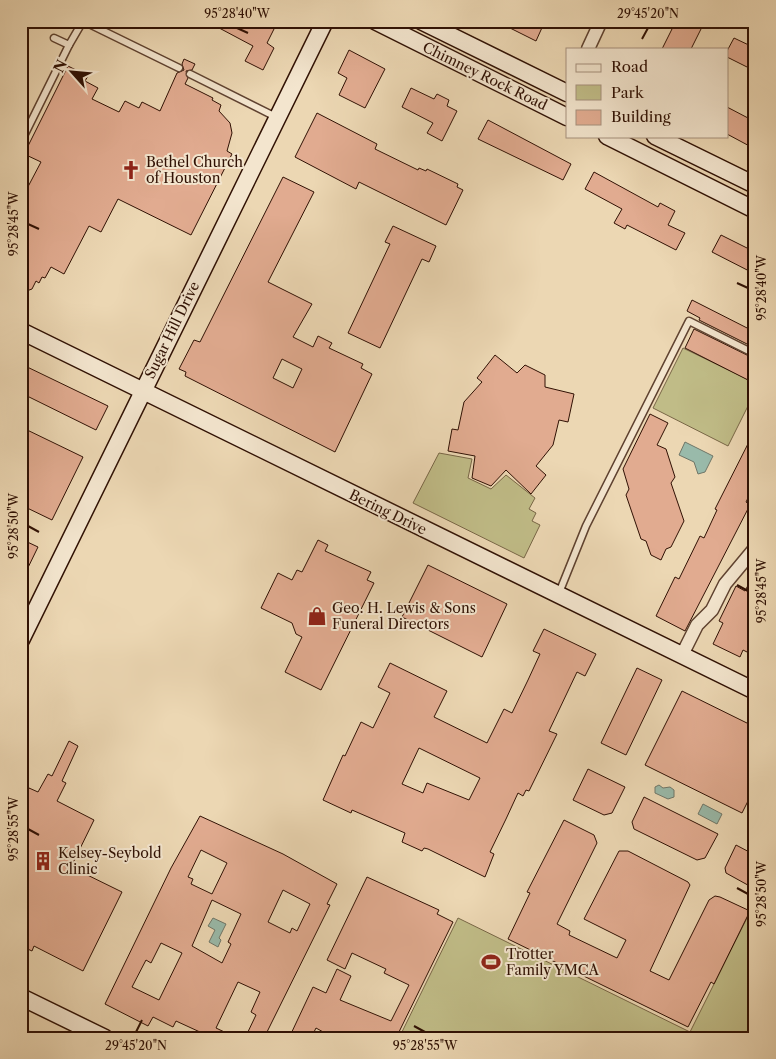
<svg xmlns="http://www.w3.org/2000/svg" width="776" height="1059" viewBox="0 0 776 1059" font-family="'Libre Caslon Text',serif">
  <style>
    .green { fill: #c0bc87; stroke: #786646 }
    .water { fill: #99baaa; stroke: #6f7668 }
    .building { fill: #e1ab90; stroke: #301104; fill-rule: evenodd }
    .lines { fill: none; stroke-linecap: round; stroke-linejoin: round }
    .lane-casing { stroke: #5f4230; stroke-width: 9 }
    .street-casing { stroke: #5f4230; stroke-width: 15 }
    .secondary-casing { stroke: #301104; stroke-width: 19 }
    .lane { stroke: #f3e5ce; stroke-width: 6 }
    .street { stroke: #f3e5ce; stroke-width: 12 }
    .secondary { stroke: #f3e5ce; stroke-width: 16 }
    .ticks { fill: none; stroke: #301104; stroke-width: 2 }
    .labels { text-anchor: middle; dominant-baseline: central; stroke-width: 4; stroke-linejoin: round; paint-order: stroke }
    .street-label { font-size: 14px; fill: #301104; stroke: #f3e5ce }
    .poi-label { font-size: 14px; fill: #301104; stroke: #f3e5ce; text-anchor: start }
    .neatline { fill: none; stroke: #301104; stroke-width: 2 }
    .ticks-label { font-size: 12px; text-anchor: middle; fill: #301104 }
  </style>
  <rect width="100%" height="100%" fill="#ecd7b3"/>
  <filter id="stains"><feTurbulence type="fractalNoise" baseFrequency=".004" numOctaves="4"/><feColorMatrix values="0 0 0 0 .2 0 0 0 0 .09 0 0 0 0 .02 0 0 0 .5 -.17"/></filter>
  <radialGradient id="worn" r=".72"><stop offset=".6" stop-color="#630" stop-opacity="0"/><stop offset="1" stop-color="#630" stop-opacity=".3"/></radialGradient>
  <g class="green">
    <polygon points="683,348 755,383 755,392 728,446 653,408"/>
    <polygon points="439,453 472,459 468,478 491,489 506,475 535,498 529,509 536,513 532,521 540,525 524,558 413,503"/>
    <polygon points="755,902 755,1038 399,1038 458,918 690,1032"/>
  </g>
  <g class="water">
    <polygon points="685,442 713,456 705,472 698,474 694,462 679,455"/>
    <polygon points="659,785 663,788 670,787 674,790 674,797 668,799 655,793 655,787"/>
    <polygon points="703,804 722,814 717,824 698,814"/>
    <polygon points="213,918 226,924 219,938 221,940 218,947 209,942 215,930 208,926"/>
  </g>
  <g class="building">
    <polygon points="206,21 278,21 267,43 274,48 263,70 245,61 253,46"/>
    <polygon points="496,21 545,21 536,41"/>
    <polygon points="656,21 705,21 691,49 662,49 672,29"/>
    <polygon points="734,38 755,48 755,71 727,57 727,51"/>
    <polygon points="349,50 385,69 365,108 339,95 347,78 338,73"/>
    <polygon points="184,59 195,64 192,70 186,71 188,78 185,84 213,98 212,100 221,105 219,111 230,123 232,133 227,151 232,154 191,235 118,199 101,232 89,226 64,274 51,267 45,278 42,277 39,283 36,281 32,289 21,293 21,200 41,162 24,154 68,66 88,76 85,81 98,88 92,99 119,112 125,101 139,108 142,102 160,111 177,73 184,70 182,64"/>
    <polygon points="411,88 434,99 437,94 449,100 447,106 457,111 442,141 427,133 433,123 402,107"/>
    <polygon points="755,105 755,149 727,134 727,107 748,118"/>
    <polygon points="317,113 377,144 375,149 418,170 419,168 426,171 427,169 458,184 457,187 463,190 446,225 359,182 356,189 295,157"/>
    <polygon points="488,120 571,164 563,180 478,139"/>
    <polygon points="594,172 658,207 660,203 675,211 668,225 685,233 676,250 627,225 625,229 614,223 622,209 585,189"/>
    <path d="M283 177 314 192 268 282 312 304 293 337 313 347 318 336 332 343 329 348 363 364 361 368 372 374 335 452 185 376 186 372 179 369 194 340 200 342ZM282 359 302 369 293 388 273 378Z"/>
    <polygon points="393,226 436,246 429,262 422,259 380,348 348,333 390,244 385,242"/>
    <polygon points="721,235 755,252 755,274 712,252"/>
    <polygon points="692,300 755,332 755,348 699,320 700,318 687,311"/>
    <polygon points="694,329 755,359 755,367 748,380 685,348"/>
    <polygon points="495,355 517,373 525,365 545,375 545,387 574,394 568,422 559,420 553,445 536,466 546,475 531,494 506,470 491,486 472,478 475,456 448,451 452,429 458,430 464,402 482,382 477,378"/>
    <polygon points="21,364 108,406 96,430 21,393"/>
    <polygon points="650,414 668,423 657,445 666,449 675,477 671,483 684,521 671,547 666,549 661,560 651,555 646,541 641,539 626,495 629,489 623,469"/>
    <polygon points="21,427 83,457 52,520 21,505"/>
    <polygon points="755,430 755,484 746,502 750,505 685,631 656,616 675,577 679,579 700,536 704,538 717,510 715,509"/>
    <polygon points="21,539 38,547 21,582"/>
    <polygon points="318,540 328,545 325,551 371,572 367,580 374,583 321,690 285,672 302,637 296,634 292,623 261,608 278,573 292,580 297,570 302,572"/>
    <polygon points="428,565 507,604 482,657 402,617"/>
    <polygon points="755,572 755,656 743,650 740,657 713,644 723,623 719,621 736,586 745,591"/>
    <path d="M544 629 596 654 585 676 577 672 549 731 557 734 529 791 526 790 523 796 518 793 506 819 490 852 494 854 485 877 428 849 424 848 422 851 402 842 405 833 352 810 351 813 323 800 343 755 345 756 361 722 373 728 390 693 378 687 390 663 447 691 434 717 487 743 504 709 512 713 528 680 540 654 533 651ZM419 748 480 778 469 800 427 783 423 793 402 784Z"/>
    <polygon points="637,668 662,680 626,755 601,743"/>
    <polygon points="682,691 755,727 755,787 742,813 645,765"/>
    <polygon points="69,741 78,746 62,781 66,783 57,801 94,820 71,867 122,892 83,971 34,946 32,951 21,946 21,803 29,788 38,792 48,774 52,776"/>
    <polygon points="588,769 625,787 612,813 604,815 573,800"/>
    <polygon points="644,797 718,834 705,858 697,860 634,829 632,822"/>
    <path d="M200 816 283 854 337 884 327 904 330 905 264 1038H245L256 1015 251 1012 260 992 238 982 216 1028 237 1038H213L176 1021 173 1027 153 1017 148 1026 105 1004 171 868ZM201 850 227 863 212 894 191 884 193 879 188 877ZM283 890 310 904 297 931 292 928 290 933 268 922ZM212 900 241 914 228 942 231 944 222 963 192 946ZM161 943 182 953 159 1000 132 987 146 960 151 963Z"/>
    <polygon points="564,820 594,835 597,843 557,924 570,931 569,935 617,958 626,940 584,919 619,851 628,851 688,882 690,885 650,971 669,980 709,900 715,896 720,897 750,911 714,984 711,982 688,1027 508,939 530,893 527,892"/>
    <polygon points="736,845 755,855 755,889 726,873 725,868"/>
    <polygon points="367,877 439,910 437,914 453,922 396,1038 334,1038 316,1028 311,1038 289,1038 313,987 326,993 337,969 351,976 340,1000 391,1021 409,985 384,973 386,969 352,953 345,969 327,960"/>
  </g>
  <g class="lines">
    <g class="lane-casing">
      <g id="lane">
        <polyline points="54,38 69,45 83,21 179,68"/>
        <polyline points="190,74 276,117"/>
        <polyline points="21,142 69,45"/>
        <polyline points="559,593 586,526 689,321 755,354"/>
      </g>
    </g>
    <g class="street-casing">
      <g id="street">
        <polyline points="588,49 601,21"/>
        <polyline points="682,655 697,625 712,610 725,584 755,548"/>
      </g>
    </g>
    <g class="secondary-casing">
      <g id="secondary">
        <polyline points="375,21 567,117"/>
        <polyline points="421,21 567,93"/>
        <polyline points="607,136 755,210"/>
        <polyline points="655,136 755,185"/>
        <polyline points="21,331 755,691"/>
        <polyline points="21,640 325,21"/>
        <polyline points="21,997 105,1038"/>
      </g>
    </g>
    <use href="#lane" class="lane"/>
    <use href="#street" class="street"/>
    <use href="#secondary" class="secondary"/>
  </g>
  <path class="ticks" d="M237 28 248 33M642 39 648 28M28 224 39 229M737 283 748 288M28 526 39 532M737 585 748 591M28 829 39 835M737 888 748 894M414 1026 425 1032M136 1032 142 1020"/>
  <defs>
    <g id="church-bare" transform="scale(1.5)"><path d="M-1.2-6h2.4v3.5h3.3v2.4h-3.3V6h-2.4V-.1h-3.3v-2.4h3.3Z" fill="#8f2418" stroke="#f3e5ce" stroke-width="2.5" paint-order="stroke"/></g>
    <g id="shop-bare" transform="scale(1.5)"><path d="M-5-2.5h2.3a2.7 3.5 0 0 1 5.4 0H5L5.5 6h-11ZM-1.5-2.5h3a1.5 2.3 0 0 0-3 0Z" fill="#8f2418" stroke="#f3e5ce" stroke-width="2.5" paint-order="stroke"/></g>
    <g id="building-bare" transform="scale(1.5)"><path d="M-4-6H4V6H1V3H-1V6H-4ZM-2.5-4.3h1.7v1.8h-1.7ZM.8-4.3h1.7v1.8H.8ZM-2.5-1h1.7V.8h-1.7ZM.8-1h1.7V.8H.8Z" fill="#8f2418" stroke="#f3e5ce" stroke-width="2.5" paint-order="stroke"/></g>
    <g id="stadium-bare" transform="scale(1.5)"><path d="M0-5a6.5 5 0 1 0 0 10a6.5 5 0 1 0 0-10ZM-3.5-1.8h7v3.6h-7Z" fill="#8f2418" stroke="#f3e5ce" stroke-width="2.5" paint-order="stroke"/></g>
  </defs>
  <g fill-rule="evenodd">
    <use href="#church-bare" x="131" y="170"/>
    <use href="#shop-bare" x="317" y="616"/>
    <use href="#building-bare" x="43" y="861"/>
    <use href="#stadium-bare" x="491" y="962"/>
  </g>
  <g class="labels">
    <g class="street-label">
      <text transform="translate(485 76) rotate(26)">Chimney Rock Road</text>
      <text transform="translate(172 330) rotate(-64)">Sugar Hill Drive</text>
      <text transform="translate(388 512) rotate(26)">Bering Drive</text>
    </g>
    <g class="poi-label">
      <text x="146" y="162">Bethel Church<tspan x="146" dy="16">of Houston</tspan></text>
      <text x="332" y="608">Geo. H. Lewis &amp; Sons<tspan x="332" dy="16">Funeral Directors</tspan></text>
      <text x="58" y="853">Kelsey-Seybold<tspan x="58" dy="16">Clinic</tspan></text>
      <text x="506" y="954">Trotter<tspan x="506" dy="16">Family YMCA</tspan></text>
    </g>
  </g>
  <rect width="776" height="1059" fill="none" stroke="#ecd7b3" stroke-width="55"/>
  <rect x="566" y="48" width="162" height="90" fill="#f3e5ce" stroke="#a5907d"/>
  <rect x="576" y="64" width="25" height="8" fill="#f3e5ce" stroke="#a5907d"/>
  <text x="611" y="72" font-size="15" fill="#301104">Road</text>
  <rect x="576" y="85" width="25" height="15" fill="#c0bc87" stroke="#a5907d"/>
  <text x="611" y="98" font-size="15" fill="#301104">Park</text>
  <rect x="576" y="110" width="25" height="15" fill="#e1ab90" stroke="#a5907d"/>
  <text x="611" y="122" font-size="15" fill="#301104">Building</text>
  <g transform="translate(72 72) rotate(297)" stroke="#f3e5ce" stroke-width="4" paint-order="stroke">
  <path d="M0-4L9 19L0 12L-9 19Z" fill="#301104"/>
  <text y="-8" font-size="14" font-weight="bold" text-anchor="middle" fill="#301104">N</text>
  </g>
  <rect x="28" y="28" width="720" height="1004" class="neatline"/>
  <g class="ticks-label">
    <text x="237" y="18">95°28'40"W</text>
    <text x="648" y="18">29°45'20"N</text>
    <text transform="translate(14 224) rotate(-90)" y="4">95°28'45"W</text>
    <text transform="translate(762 288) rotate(-90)" y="4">95°28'40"W</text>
    <text transform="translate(14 526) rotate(-90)" y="4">95°28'50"W</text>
    <text transform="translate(762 591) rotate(-90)" y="4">95°28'45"W</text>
    <text transform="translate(14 829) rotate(-90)" y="4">95°28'55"W</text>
    <text transform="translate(762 894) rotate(-90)" y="4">95°28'50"W</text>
    <text x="136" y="1050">29°45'20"N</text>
    <text x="425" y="1050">95°28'55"W</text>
  </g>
  <rect width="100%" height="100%" filter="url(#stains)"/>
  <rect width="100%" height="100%" fill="url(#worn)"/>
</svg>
